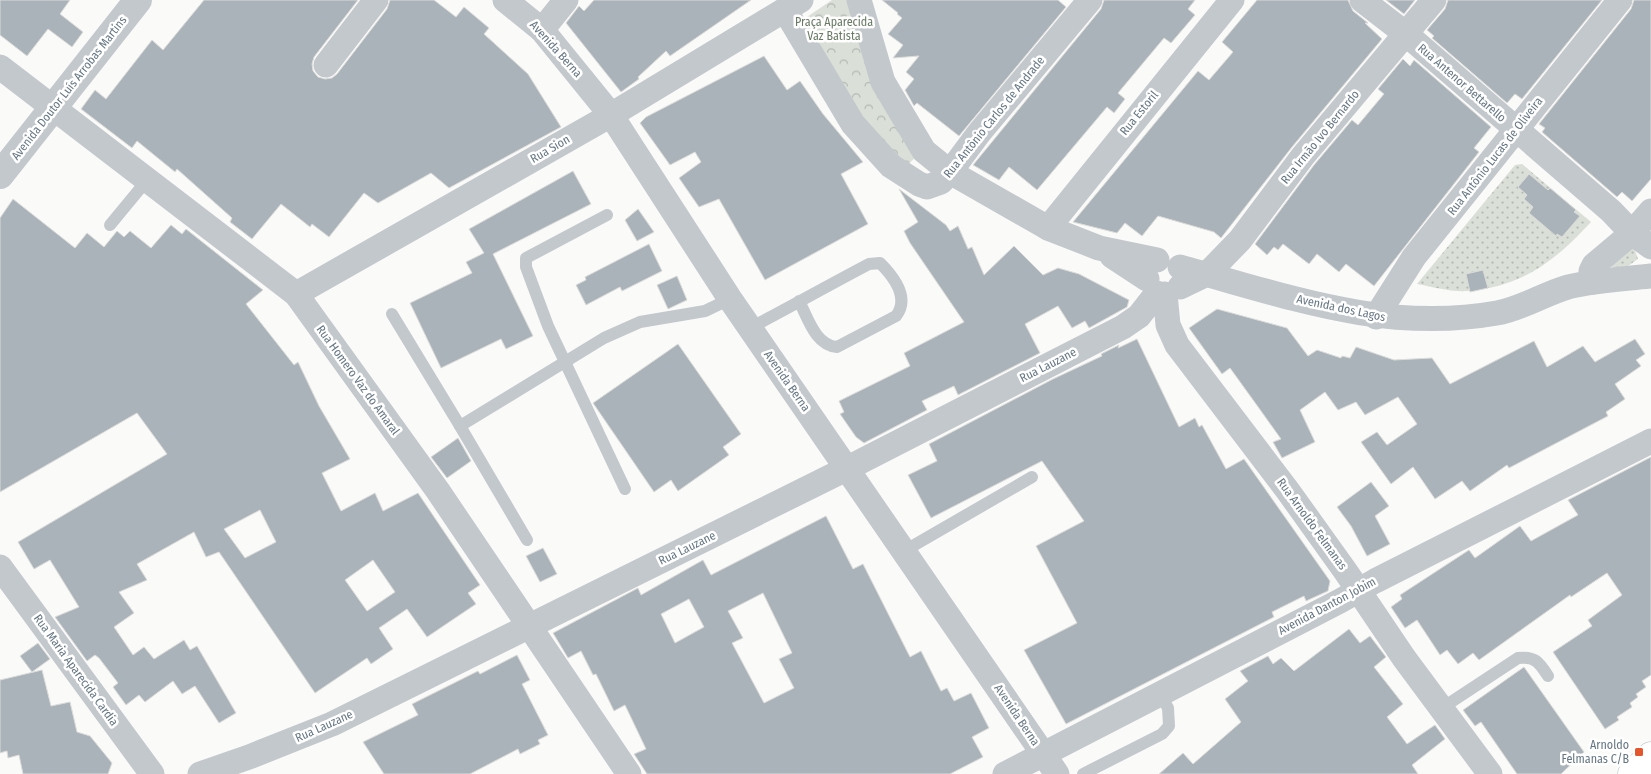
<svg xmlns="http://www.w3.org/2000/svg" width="1651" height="774" viewBox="0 0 1651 774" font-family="'Fira Sans Condensed',sans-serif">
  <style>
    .grass { fill: url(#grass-dots) }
    .park { fill: url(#park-crowns) }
    .building { fill: #aab3b9; stroke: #dcdcda; fill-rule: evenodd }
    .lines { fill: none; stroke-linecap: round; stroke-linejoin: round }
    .secondary-casing { stroke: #b3babf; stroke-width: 29 }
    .service { stroke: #c3c8cc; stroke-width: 12 }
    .minor { stroke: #c3c8cc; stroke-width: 25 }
    .tertiary { stroke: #c3c8cc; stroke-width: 28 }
    .secondary { stroke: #fff; stroke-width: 28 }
    .poi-dot { fill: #e4572e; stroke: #fff; stroke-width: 2 }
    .labels { text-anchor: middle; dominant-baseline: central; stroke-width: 5; stroke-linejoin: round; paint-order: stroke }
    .park-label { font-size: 12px; fill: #687a64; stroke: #fff }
    .street-label { font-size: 12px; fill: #657683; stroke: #fff }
    .poi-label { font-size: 12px; fill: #657683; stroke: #fff; text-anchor: end }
  </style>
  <defs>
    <pattern id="grass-dots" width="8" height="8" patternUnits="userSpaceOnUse" patternTransform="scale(1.25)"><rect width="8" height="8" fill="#dadfd7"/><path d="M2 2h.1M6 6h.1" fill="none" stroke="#b4b9b4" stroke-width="1.8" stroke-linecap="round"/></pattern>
    <pattern id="park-crowns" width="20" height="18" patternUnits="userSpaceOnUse" patternTransform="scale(1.25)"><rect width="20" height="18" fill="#dadfd7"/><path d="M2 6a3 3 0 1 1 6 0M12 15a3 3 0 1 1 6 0" fill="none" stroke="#b4b9b4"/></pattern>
  </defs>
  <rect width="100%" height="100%" fill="#fafaf8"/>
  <g class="grass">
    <path d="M1522 164 1591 222C1555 261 1522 287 1467 291 1450 292 1433 287 1417 284L1515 165Z"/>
    <polygon points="1632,242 1638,259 1621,271 1606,264"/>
  </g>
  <polygon class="park" points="832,0 851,0 921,153 902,169 856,110 801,21"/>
  <g class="building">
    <polygon points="0,0 70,0 60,14 83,32 72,47 48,29 27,56 0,35"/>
    <polygon points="204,0 358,0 314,57 312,64 313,71 318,77 325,79 332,78 337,74 387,9 390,0 434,0 456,17 464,7 489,28 484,34 528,74 561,127 449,188 431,173 378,203 364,193 329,237 312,224 310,227 281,204 252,239 230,222 232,218 177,169 175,172 137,141 132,148 81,109 95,90 106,99 152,40 163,50"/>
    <polygon points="594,0 751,0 670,56 666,51 638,77 639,79 621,92 566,23 579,6 584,11"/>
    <polygon points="882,0 1058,0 1066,7 959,136 917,103 914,106 905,90 914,79 906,72 919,56 893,58 903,45 888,34 902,18 897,14 898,13"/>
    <polygon points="1104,0 1195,0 1188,9 1195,15 1171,43 1164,38 1118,93 1125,99 1114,113 1107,107 1037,190 1009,167 999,180 973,165 1101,9"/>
    <polygon points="1257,0 1348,0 1353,11 1368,23 1365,23 1382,39 1292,147 1221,238 1214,232 1158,216 1142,236 1125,223 1117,233 1073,222 1198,71 1209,80 1233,52 1222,42"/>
    <polygon points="1386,0 1415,0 1404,14"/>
    <polygon points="1448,0 1602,0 1522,99 1515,94 1507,103 1432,38 1434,36 1427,30 1445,9"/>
    <polygon points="1634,0 1651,0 1651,179 1632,201 1622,192 1617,197 1542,132 1545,128 1539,124 1631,9"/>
    <polygon points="764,56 787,90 800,81 823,114 863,162 841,174 868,224 765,280 719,199 699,207 679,178 701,162 695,152 670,165 640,123 646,117"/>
    <polygon points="1403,59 1410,66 1414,60 1491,127 1474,148 1479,152 1374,286 1346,264 1339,272 1317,254 1309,264 1283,244 1278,250 1274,247 1267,255 1255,244 1314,165 1352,120 1358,125 1384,94 1378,89"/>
    <polygon points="573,171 591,204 493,254 533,336 506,349 501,339 441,368 410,303 472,273 466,262 484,253 469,229"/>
    <polygon points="1529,174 1548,190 1550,188 1576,210 1574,212 1580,216 1562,237 1557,234 1556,236 1529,213 1533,207 1524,199 1527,195 1518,187"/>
    <polygon points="899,189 946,225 950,231 958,226 968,249 972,247 984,275 1014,246 1043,275 1058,268 1079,274 1129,300 1127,307 1089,328 1085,321 1072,328 1058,306 1025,324 1040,353 958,395 954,386 922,401 927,410 864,443 856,437 840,414 844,412 839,401 910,366 904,353 964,322 910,243 904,231 918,222"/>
    <path d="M13 199 75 248 87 233 104 247 117 231 124 237 130 231 151 248 171 225 182 234 186 229 263 290 246 304 294 365 298 362 319 406 350 459 322 473 341 511 375 493 383 511 418 493 480 585 468 593 476 604 427 637 407 609 379 628 393 649 371 664 367 658 315 693 219 552 206 557 194 532 137 564 147 580 119 592 134 613 114 627 133 655 144 647 154 659 184 640 190 650 197 646 236 713 219 723 195 686 182 694 173 681 145 702 139 695 126 705 113 687 118 683 99 658 95 655 87 661 55 617 79 607 50 560 34 569 18 542 167 454 137 413 0 492V218ZM260 510 276 542 245 558 224 529ZM373 560 395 592 367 611 345 580Z"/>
    <polygon points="638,209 654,232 637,241 625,220"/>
    <polygon points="649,244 662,271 622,291 620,287 586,305 576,285 586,280 585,277"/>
    <polygon points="1483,270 1488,288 1470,292 1466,274"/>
    <polygon points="677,276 687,300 668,309 657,285"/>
    <polygon points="1217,309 1287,328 1308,356 1317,350 1341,358 1342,356 1350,358 1356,347 1394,360 1432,358 1450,384 1534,341 1547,367 1583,346 1595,362 1635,339 1645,354 1636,360 1641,366 1615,384 1625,399 1606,412 1608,416 1509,468 1507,465 1470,491 1462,481 1435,499 1413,467 1391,484 1361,442 1377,432 1387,445 1417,424 1398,397 1365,415 1356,402 1338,410 1325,392 1300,410 1315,442 1282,458 1273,442 1281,439 1256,404 1230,368 1222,374 1189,328"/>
    <polygon points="1137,339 1179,427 1195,418 1199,427 1202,425 1226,469 1244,459 1330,581 1328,591 1306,601 1304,596 1272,612 1274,617 1066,724 1024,650 1077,623 1036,546 1084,521 1042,461 931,518 908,475 937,461 929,444 1053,379 1102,356 1101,354 1119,345 1118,348"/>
    <polygon points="678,344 741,434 723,447 729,455 678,491 671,480 654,492 593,403"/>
    <polygon points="458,438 471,461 447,478 431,457"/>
    <polygon points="1651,457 1651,675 1642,681 1646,687 1636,694 1638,697 1630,703 1632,707 1617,717 1619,720 1605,729 1553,652 1592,626 1588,620 1622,595 1607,573 1571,597 1570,595 1479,660 1473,653 1458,664 1447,650 1440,655 1417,620 1405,628 1391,607 1402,599 1400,595 1469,550 1475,558 1520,526 1531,541 1578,515 1568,500"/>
    <polygon points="1371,482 1389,506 1375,516 1390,544 1367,556 1351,526 1337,507"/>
    <path d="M826 516 853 569 863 564 910 657 921 651 941 691 947 688 954 701 971 693 989 728 972 737 983 757 950 774H647L634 754 646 749 625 705 614 711 596 674 593 675 581 651 568 658 553 633 638 588 641 595 703 560 711 575ZM763 593 792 653 779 659 794 688 764 703 732 643 743 638 728 611ZM689 599 704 627 675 643 661 614Z"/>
    <polygon points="543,548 557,574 540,582 526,556"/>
    <polygon points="1349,629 1360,643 1370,636 1386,657 1374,667 1403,704 1387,717 1407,744 1435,725 1445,739 1412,765 1418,774 1159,774 1183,753 1193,764 1241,722 1225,699 1248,681 1240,671 1268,656 1273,664 1281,658 1294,671"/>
    <polygon points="38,643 50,659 32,672 20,656"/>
    <polygon points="517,655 530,680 522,684 548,735 538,740 540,744 520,754 518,749 470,774 384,774 363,742 418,715 412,704 478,671 480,674"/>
    <polygon points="1524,667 1584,752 1561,774 1517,774 1481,722 1475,726 1463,710"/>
    <polygon points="42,670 51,706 70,702 77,732 90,736 112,763 108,774 23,774 19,755 8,758 7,751 0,753 0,680"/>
  </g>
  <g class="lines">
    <g class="secondary-casing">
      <polyline id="secondary" points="1632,774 1651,756"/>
    </g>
    <g class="service">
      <polyline points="607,215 526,258 526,267 548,326 625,489"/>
      <polyline points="110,225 148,179"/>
      <polyline points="392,314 460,426 604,338 640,322 705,311 730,299"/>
      <path d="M750 328C790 307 829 285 869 264L880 263C894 277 910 298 896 316L837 347C815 345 808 318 799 301"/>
      <polyline points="460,426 527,540"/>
      <polyline points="904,551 1032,477"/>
      <path d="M1442 708 1518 658C1535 656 1539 662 1548 676"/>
      <polyline points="1083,774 1162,734 1169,726 1168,708 1160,694"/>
    </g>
    <g class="minor">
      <polyline points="505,0 542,30 611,115 730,299 1057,774"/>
      <polyline points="859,0 883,82 924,151 950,172 1048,228 1099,248 1157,260"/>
      <polyline points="1362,0 1406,34 1611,211 1632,233 1651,247"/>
      <polyline points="785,10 853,124 891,166 919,184 927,187 941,182 950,172 979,133 1090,0"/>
      <polyline points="542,30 566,0"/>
      <polyline points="326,65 376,0"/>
      <polyline points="0,67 296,294 438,491 629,774"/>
      <polyline points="1048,228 1232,0"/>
      <polyline points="1112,256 1147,279"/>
      <path d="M1180 267C1287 296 1385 333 1497 313 1521 309 1544 294 1568 287 1595 280 1624 279 1651 276"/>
      <polyline points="1593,282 1591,271 1594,265 1632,233 1651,211"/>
      <polyline points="1180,287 1207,274 1240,240 1303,156 1434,0"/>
      <polyline points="296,294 611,115 801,0"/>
      <polyline points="1165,294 1168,325 1177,345 1288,491 1346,572 1404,658 1490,774"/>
      <polyline points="1376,317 1414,257 1620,0"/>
      <polyline points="0,567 152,774"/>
      <polyline points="200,774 249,757 332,724 848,468 1123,327 1139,316 1157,293"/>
      <polyline points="1005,774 1340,601 1375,581 1651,441"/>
    </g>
    <polyline class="tertiary" points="0,175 138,0"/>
    <use href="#secondary" class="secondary"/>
  </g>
  <rect class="poi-dot" x="1634" y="747" width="10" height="10" rx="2.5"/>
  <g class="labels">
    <g class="park-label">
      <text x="834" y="22">Praça Aparecida<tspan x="834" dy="14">Vaz Batista</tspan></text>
    </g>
    <g class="street-label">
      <text transform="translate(556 49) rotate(48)">Avenida Berna</text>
      <text transform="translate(1462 83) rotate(41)">Rua Antenor Bettarello</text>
      <text transform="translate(69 88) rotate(-52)">Avenida Doutor Luís Arrobas Martins</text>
      <text transform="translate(1139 113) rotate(-51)">Rua Estoril</text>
      <text transform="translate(994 117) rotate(-51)">Rua Antônio Carlos de Andrade</text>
      <text transform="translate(1320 137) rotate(-51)">Rua Irmão Ivo Bernardo</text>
      <text transform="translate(550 149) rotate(-30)">Rua Sion</text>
      <text transform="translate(1495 156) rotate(-52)">Rua Antônio Lucas de Oliveira</text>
      <text transform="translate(1341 308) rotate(12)">Avenida dos Lagos</text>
      <text transform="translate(1048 365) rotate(-27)">Rua Lauzane</text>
      <text transform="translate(358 380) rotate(54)">Rua Homero Vaz do Amaral</text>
      <text transform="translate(787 381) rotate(55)">Avenida Berna</text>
      <text transform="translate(1312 524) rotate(54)">Rua Arnoldo Felmanas</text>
      <text transform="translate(687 548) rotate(-26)">Rua Lauzane</text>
      <text transform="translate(1327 606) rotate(-28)">Avenida Danton Jobim</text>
      <text transform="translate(76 670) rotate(54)">Rua Maria Aparecida Cardia</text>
      <text transform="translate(1017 715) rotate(56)">Avenida Berna</text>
      <text transform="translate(324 726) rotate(-24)">Rua Lauzane</text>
    </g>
    <g class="poi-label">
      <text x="1629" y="745">Arnoldo<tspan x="1629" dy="14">Felmanas C/B</tspan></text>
    </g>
  </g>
</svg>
